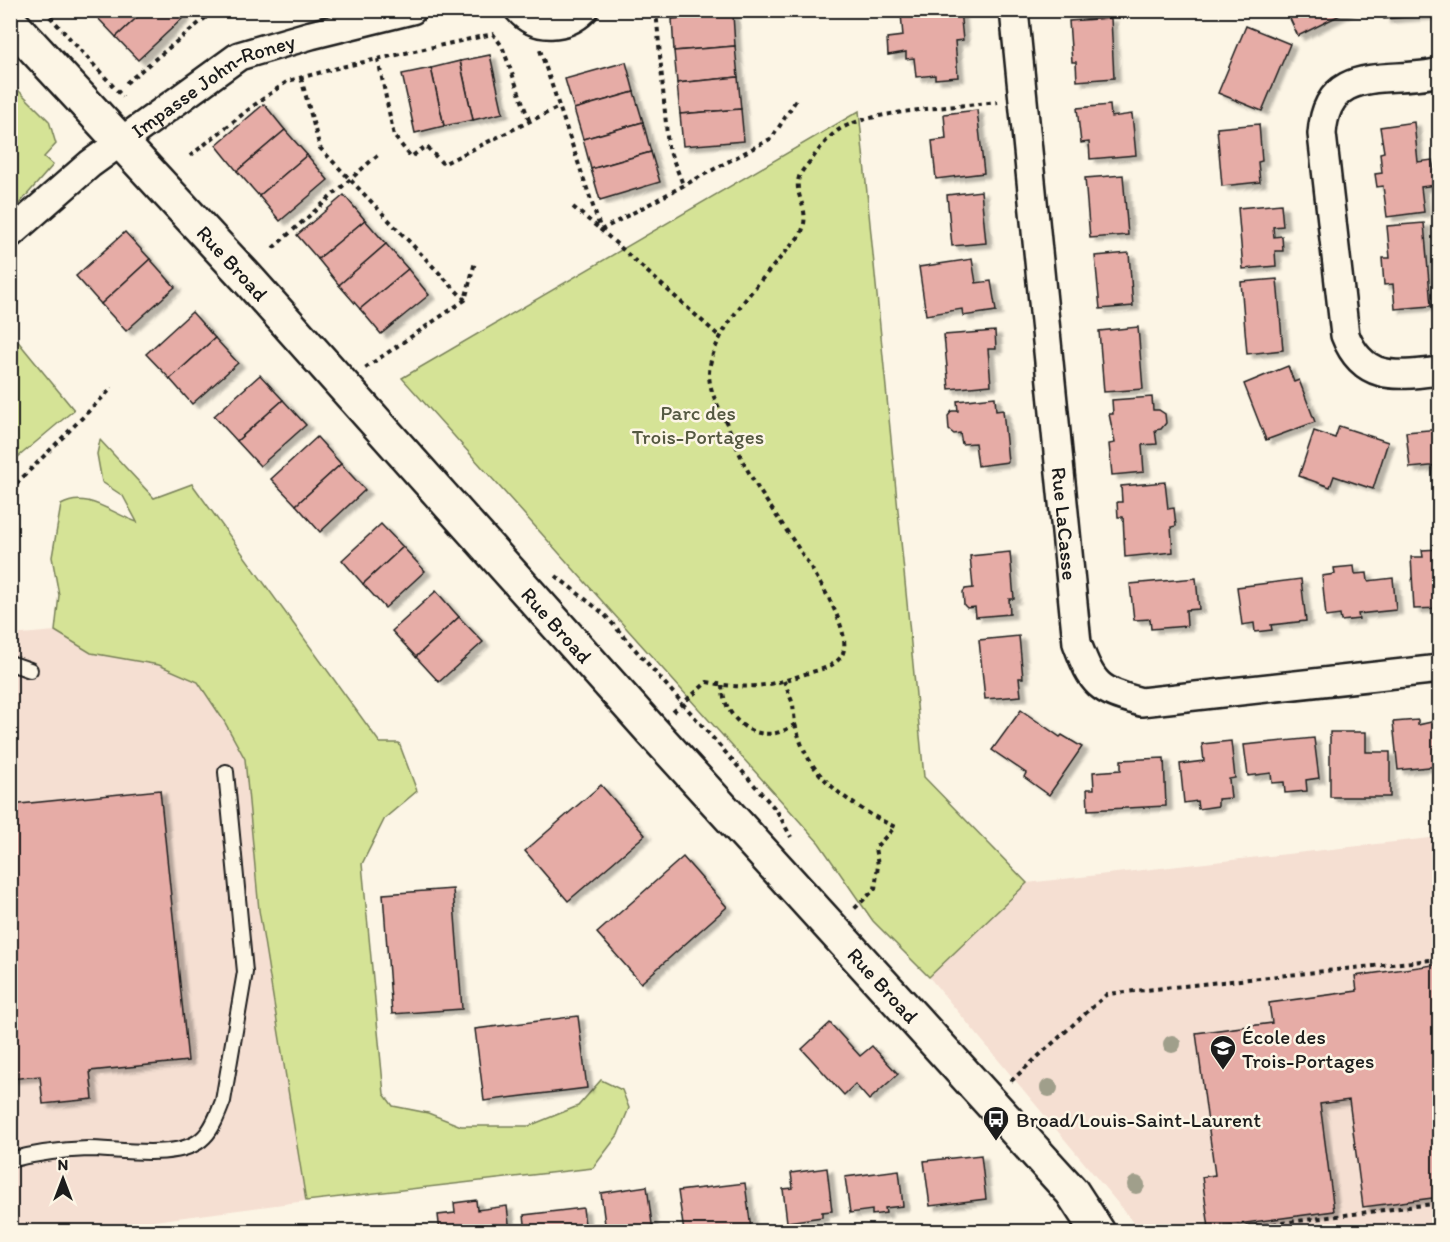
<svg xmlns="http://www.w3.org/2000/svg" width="1450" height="1242" viewBox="0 0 1450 1242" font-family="Itim,sans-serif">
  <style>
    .built { fill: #f5dfd2 }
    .green { fill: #d5e396; stroke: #788059; stroke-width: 1.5 }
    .building { fill: #e6aca6; stroke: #1c1c1c; stroke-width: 1.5; filter: url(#shadow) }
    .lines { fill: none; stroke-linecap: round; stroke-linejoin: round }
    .service-casing { stroke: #1c1c1c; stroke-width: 18 }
    .minor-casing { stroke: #1c1c1c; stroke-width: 32 }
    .tertiary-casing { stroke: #1c1c1c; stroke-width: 38 }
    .path { stroke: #1c1c1c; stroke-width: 4; stroke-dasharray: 4.5 4.5; stroke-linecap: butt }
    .service { stroke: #fcf5e5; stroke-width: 14 }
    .minor { stroke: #fcf5e5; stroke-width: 27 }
    .tertiary { stroke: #fcf5e5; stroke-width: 33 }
    .tree { fill: #a09f8b }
    .labels { text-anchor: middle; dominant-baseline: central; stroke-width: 5; stroke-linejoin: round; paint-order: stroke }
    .street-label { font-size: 21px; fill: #1c1c1c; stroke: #fcf5e5 }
    .park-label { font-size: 21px; fill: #545841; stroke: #fcf5e5 }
    .poi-label { font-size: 21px; fill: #1c1c1c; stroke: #fcf5e5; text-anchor: start }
  </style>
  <defs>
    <filter id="shadow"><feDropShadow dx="6" dy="4" stdDeviation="1.5" flood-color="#0004"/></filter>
  </defs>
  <rect width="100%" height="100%" fill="#fcf5e5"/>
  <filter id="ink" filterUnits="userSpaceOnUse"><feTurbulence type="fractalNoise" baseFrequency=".0167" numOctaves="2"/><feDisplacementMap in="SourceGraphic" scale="12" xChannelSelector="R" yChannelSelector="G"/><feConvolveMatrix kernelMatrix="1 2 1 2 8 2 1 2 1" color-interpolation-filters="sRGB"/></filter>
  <g filter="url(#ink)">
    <g class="built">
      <polygon points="55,631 91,653 159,665 198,682 224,721 245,759 259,910 306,1201 78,1231 11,1232 11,635"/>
      <polygon points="1439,837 1439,1231 1141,1231 929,977 1027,883"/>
    </g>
    <g class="green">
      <polygon points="11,83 49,121 56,144 44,157 53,165 11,213"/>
      <polygon points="859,111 924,777 1027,883 929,977 873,921 819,843 402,378"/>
      <polygon points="11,333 74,410 11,463"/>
      <path d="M100 440 154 498 192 484 380 743H399L417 791 385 818 362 864 384 1094 393 1106 428 1113 461 1126H529L578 1106 601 1080 622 1090 629 1108 618 1135 593 1168 306 1201 259 910 245 759 224 721 198 682 159 665 91 653 55 631 59 595 52 557 61 505C87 490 112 514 137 522L123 496 102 482 97 454Z"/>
    </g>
    <g class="building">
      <polygon points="98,10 145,10 116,37 94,14"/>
      <polygon points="145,10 177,10 184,17 138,60 116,37"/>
      <polygon points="960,10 963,40 955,41 958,77 935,79 935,75 916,77 914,58 906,59 906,52 888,55 887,38 903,36 901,14"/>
      <polygon points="1286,10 1350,10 1298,36"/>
      <polygon points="1383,10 1429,10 1429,15 1384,19"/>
      <polygon points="733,14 735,46 674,51 672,19"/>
      <polygon points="1111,18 1114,78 1077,81 1076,62 1072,62 1069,21"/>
      <polygon points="1246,26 1290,44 1262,111 1218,93"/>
      <polygon points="735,46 738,77 677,83 674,51"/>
      <polygon points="490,55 503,113 473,120 460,61"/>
      <polygon points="460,61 473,120 444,126 431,68"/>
      <polygon points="626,62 634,92 574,109 565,79"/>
      <polygon points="431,68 444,126 415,133 402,74"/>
      <polygon points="738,77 741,109 680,114 677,83"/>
      <polygon points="634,92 643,122 583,139 574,109"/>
      <polygon points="264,104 285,130 237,171 216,145"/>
      <polygon points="1110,105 1111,117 1132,114 1136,155 1090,159 1089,142 1081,143 1077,108"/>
      <polygon points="741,109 744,141 683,146 680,114"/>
      <polygon points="977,110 984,173 936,179 932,141 946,139 944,114"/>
      <polygon points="643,122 651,152 591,169 583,139"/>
      <polygon points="1414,122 1418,162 1432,160 1436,185 1421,187 1424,212 1387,217 1383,186 1377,187 1375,174 1382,173 1380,153 1384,152 1380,127"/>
      <polygon points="1259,124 1262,161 1258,162 1260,182 1222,186 1217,128"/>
      <polygon points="285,130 307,155 259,196 237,171"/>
      <polygon points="651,152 660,182 600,200 591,169"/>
      <polygon points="307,155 328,180 280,221 259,196"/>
      <polygon points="1123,175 1128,235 1090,238 1085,178"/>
      <polygon points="981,191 986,243 952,246 947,195"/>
      <polygon points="344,195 365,220 318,259 297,235"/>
      <polygon points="1281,204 1283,226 1273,227 1274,237 1282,236 1283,251 1275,251 1276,266 1243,269 1238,208"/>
      <polygon points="365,220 386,244 339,285 318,259"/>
      <polygon points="1424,223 1431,306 1395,309 1393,284 1384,285 1382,258 1390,258 1387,226"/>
      <polygon points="125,232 150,259 101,304 76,276"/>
      <polygon points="386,244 408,269 360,309 339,285"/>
      <polygon points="1129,253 1133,306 1100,309 1095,256"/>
      <polygon points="150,259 175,287 126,331 101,304"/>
      <polygon points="972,259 976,283 991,281 996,311 963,316 962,309 926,315 919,267"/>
      <polygon points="408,269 429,295 381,334 360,309"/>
      <polygon points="1277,279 1283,350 1247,354 1241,282"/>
      <polygon points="192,312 215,338 170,379 146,354"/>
      <polygon points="1138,327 1143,389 1104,392 1099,331"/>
      <polygon points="995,331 996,349 988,349 991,385 949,389 944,335"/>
      <polygon points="215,338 238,363 192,404 170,379"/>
      <polygon points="1288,366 1294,382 1299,380 1315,422 1266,440 1244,384"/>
      <polygon points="260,375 283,400 237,441 214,416"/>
      <polygon points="995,397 996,411 1003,410 1008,462 978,466 975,443 962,444 960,433 954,434 949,430 948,416 952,411 958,411 957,401"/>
      <polygon points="1152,397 1153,410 1159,410 1165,414 1166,423 1161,429 1155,430 1157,444 1142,445 1144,472 1112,475 1109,444 1115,443 1109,414 1113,414 1112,400"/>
      <polygon points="283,400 306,425 260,466 237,441"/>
      <polygon points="1339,426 1388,442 1373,489 1334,476 1330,487 1299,476 1314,431 1335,438"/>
      <polygon points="1440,429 1440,465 1410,468 1406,432"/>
      <polygon points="317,437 341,464 296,505 271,479"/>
      <polygon points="341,464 365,490 320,532 296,505"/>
      <polygon points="1165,482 1168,509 1174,508 1176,526 1171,527 1173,552 1125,557 1123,517 1118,517 1117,502 1122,502 1121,486"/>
      <polygon points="381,524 403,547 363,584 342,560"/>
      <polygon points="403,547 425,571 385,608 363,584"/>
      <polygon points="1440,549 1440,608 1414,609 1411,557 1423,557 1422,550"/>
      <polygon points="1010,552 1014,599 1009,599 1010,614 976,617 975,607 967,608 964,605 963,592 965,589 973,588 970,556"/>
      <polygon points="1354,566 1355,574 1367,573 1368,581 1393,578 1396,610 1358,614 1359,619 1341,621 1340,615 1326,617 1322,576 1335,574 1334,568"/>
      <polygon points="1196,578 1199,609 1186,610 1187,626 1151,629 1150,619 1134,620 1130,584"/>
      <polygon points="1301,579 1306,621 1271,625 1272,630 1255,632 1254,623 1242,625 1237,587"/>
      <polygon points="436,591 459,617 416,657 392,631"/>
      <polygon points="459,617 483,642 439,682 416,657"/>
      <polygon points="1019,636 1023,678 1019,678 1021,696 985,699 979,640"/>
      <polygon points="1021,710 1060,737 1062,735 1082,747 1049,795 1024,777 1026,773 992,750"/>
      <polygon points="1418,720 1418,725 1440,720 1440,766 1398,770 1393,722"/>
      <polygon points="1330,732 1366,732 1366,752 1390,752 1390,797 1330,797"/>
      <polygon points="1314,738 1319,778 1306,780 1307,791 1285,793 1284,782 1272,783 1271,773 1248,776 1244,745"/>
      <polygon points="1231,741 1235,778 1229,779 1231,798 1218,799 1218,806 1198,809 1197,801 1184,803 1180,764 1204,761 1202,744"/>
      <polygon points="1164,758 1166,806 1088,810 1087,789 1094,789 1093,772 1121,770 1121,760"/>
      <polygon points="601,785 645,835 568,901 525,851"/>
      <polygon points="160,790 188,1061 90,1071 93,1099 43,1104 40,1076 10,1079 10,805"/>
      <polygon points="683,857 727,907 641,983 597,933"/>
      <polygon points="453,889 462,1009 392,1014 383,894"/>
      <polygon points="1440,964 1440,1197 1363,1207 1349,1100 1320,1104 1334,1211 1209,1228 1202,1177 1215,1175 1196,1033 1272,1023 1269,1003 1357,991 1355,976"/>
      <polygon points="578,1016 587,1088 484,1101 475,1029"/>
      <polygon points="830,1023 860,1056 872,1046 898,1074 869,1100 855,1084 844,1095 802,1049"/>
      <polygon points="981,1155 986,1199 930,1206 924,1161"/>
      <polygon points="827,1168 832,1211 822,1212 822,1217 787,1222 783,1189 793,1188 791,1173"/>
      <polygon points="899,1170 903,1206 885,1208 886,1213 872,1215 872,1210 850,1213 845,1177"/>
      <polygon points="745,1183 751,1229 684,1232 678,1191"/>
      <polygon points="647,1186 653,1232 606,1232 601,1193"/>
      <polygon points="476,1200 477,1210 507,1206 510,1232 440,1232 438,1215 455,1213 454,1203"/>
      <polygon points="583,1208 586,1232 526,1232 524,1215"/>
    </g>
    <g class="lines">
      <g class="service-casing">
        <g id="service">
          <polyline points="10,663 30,670"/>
          <path d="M10 1160C36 1153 61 1150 88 1149 118 1149 181 1161 204 1137 213 1128 218 1114 223 1101L245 972 226 772"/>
        </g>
      </g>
      <g class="minor-casing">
        <g id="minor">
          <path d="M519 10C536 30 566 28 584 10"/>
          <path id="s1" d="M1014 10 1077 643C1093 686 1098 690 1141 702L1440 669"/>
          <path d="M1440 72C1390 85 1327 61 1322 134L1345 335C1363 382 1397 376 1440 371"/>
          <path id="s2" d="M10 234 90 164 239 56 311 35 412 10"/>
        </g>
      </g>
      <g class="tertiary-casing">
        <g id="tertiary">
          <path id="s3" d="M10 22 247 278 651 730 1072 1192 1098 1232"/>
        </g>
      </g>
      <g class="path">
        <polyline points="44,10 123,97"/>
        <polyline points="656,10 668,147 684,187"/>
        <polyline points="233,15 254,10"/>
        <polyline points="540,50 601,230 720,337"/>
        <polyline points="378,59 394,136 411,157 426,146 443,164 559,107"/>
        <polyline points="301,78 320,148 465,300"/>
        <polyline points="126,83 215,10"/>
        <polyline points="190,156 253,106 288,81 341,67 493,34 502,46 529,120"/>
        <polyline points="573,207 601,230 772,138 798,97"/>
        <polyline points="273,248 380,153"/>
        <polyline points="365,368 465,300 475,262"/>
        <polyline points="10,490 112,388"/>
        <polyline points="556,576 604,614 777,811 791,837"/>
        <path d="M722 685C724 723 762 749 795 724L793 704 784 681"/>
        <path d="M673 712 707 682C747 690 767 687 805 674 818 670 837 667 843 653 856 617 770 512 752 478 742 461 735 442 727 424 719 407 709 392 709 373 711 329 773 268 801 234 812 207 793 198 799 177 801 171 808 164 812 159 820 148 830 135 840 129 873 110 957 107 998 102"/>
        <path d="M795 724C798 734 801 745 806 754 823 787 863 812 895 827L875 848 878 865 875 889 853 910"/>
        <polyline points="1011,1081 1107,994 1440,959"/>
        <polyline points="1210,1232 1440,1203"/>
      </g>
      <use href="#service" class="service"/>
      <use href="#minor" class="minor"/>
      <use href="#tertiary" class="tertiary"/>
    </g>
    <g class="tree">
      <circle cx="1172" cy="1044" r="9"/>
      <circle cx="1049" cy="1088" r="9"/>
      <circle cx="1136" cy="1185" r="9"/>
    </g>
  </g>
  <defs>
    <g id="school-pin" transform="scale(1.35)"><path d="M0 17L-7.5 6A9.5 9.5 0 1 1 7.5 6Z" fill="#1c1c1c" stroke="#fcf5e5"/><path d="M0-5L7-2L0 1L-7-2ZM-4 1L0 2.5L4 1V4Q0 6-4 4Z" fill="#fff"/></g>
    <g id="bus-pin" transform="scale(1.35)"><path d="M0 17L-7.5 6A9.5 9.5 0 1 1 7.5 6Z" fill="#1c1c1c" stroke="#fcf5e5"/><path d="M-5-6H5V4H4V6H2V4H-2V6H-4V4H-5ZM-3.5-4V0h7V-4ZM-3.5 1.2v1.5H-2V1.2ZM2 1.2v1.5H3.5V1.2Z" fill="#fff"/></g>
  </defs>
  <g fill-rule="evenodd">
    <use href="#school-pin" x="1223" y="1048"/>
    <use href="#bus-pin" x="996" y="1119"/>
  </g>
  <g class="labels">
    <g class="street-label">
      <text stroke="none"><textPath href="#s2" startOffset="254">Impasse John-Roney</textPath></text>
      <text stroke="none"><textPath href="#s3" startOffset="328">Rue Broad</textPath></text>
      <text stroke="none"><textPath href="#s1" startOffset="516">Rue LaCasse</textPath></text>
      <text stroke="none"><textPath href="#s3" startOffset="814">Rue Broad</textPath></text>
      <text stroke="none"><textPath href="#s3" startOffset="1300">Rue Broad</textPath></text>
    </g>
    <g class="park-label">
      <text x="698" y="412">Parc des<tspan x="698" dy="24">Trois-Portages</tspan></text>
    </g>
    <g class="poi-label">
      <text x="1242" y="1036">École des<tspan x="1242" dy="24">Trois-Portages</tspan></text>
      <text x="1016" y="1119">Broad/Louis-Saint-Laurent</text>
    </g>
  </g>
  <rect width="1450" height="1242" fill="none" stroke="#fcf5e5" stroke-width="36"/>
  <rect x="18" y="18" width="1414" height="1206" fill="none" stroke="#1c1c1c" stroke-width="2" filter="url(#ink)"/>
  <g transform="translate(63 1179)" stroke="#fcf5e5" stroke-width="4.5" paint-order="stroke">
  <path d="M0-4.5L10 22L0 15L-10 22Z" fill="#1c1c1c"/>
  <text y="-9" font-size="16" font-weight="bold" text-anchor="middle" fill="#1c1c1c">N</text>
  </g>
</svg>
